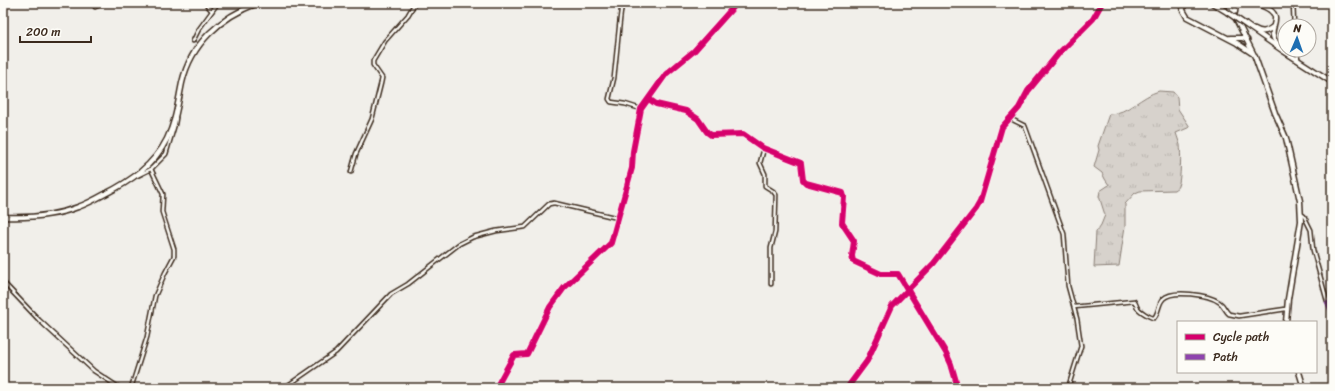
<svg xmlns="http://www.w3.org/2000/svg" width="1335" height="391" viewBox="0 0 1335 391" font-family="Sriracha,sans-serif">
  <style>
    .park { fill: url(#park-tufts); stroke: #897e75 }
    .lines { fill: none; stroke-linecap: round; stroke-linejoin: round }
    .minor-casing { stroke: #3b2a1e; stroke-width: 5.5 }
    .secondary-casing { stroke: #3b2a1e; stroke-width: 7 }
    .minor { stroke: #fdfcf7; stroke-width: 2.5 }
    .secondary { stroke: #fdfcf7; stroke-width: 4 }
    .secondary-bridge-casing { stroke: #3b2a1e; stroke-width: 7; stroke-linecap: butt }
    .secondary-bridge { stroke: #fdfcf7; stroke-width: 4 }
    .quiet { stroke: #8e44ad; stroke-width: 5; stroke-dasharray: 10 5; stroke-linecap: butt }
    .cycleway-casing { stroke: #fdfcf7; stroke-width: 8 }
    .cycleway { stroke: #d6006c; stroke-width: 6 }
  </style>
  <defs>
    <pattern id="park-tufts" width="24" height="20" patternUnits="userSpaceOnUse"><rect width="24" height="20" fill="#d7d2cc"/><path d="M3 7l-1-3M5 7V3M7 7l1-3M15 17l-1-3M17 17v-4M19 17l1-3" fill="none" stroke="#b9b4af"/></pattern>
  </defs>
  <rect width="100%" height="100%" fill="#f1efea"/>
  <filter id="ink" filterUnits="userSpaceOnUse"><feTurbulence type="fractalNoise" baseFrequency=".025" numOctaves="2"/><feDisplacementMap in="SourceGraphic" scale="8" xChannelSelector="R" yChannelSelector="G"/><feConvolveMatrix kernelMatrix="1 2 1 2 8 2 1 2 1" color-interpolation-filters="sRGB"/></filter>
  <g filter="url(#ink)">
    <path class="park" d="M1159 91 1173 92 1177 97 1178 109 1190 127 1176 133C1177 137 1179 141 1180 145 1181 152 1181 180 1178 186 1177 189 1176 188 1174 190L1140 191 1135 193 1125 204V226L1119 266 1094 267 1096 232 1101 225 1105 215 1099 196 1100 191 1109 185 1105 179 1102 173 1094 167 1099 150 1098 146 1109 114C1128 114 1141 96 1159 91Z"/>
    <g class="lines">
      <g class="minor-casing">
        <g id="minor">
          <polyline points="205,3 212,11"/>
          <polyline points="622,3 620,19 614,78 609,99 611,102 625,104 641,109"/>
          <polyline points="1293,3 1294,26"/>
          <polyline points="95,7 105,3"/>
          <polyline points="193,41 199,29 218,3"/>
          <polyline points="1297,50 1298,59"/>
          <polyline points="649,99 656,104 686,111 698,119 707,132 711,135 743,134 763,148 801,163 803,180 806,183 843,193 844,197 842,223 854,241 852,256 853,261 881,274 898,274 946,353 951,364 958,388"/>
          <polyline points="1009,118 1025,126 1064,234 1068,286 1077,319 1081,346 1068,388"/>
          <polyline points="764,148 760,163 765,174 765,186 773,191 776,195 775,232 771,248 771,284"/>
          <polyline points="351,172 356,154 372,119 381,83 382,78 373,65 373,61 385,41 408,15 415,3"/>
          <polyline points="137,176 151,169 166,154 175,124 176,118"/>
          <polyline points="1301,214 1304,216 1311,230 1313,250 1327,301"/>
          <polyline points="3,282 39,320 94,371 120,388"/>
          <path d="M1074 307 1134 301C1136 303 1136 305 1137 307 1139 311 1151 318 1154 318 1159 313 1158 304 1163 299 1172 289 1209 295 1219 302 1224 305 1225 311 1229 314L1239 316 1286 309"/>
          <polyline points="131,388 147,337 155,296 165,273 174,256 174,249 162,212 163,194 151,169"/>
          <polyline points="284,388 336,352 391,294 408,284 459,244 473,237 496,231 525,227 549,204 554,203 618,218"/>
          <polyline points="496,388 514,355 527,354 550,307 564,288 611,243 632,168 633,151 641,109 666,74 694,51 737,3"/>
          <polyline points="847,388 867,361 892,306 934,263 976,209 980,202 1002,127 1019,108 1028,91 1059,53 1093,19 1102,3"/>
        </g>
      </g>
      <g class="secondary-casing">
        <g id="secondary">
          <polyline points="1184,3 1183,10 1187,17 1237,43 1252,53"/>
          <polyline points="1212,3 1227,12"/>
          <polyline points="1228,3 1255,57 1275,113 1286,138 1300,201 1301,221 1288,299 1286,322"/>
          <path d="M1255 3C1260 5 1266 7 1270 10 1284 20 1263 31 1279 45"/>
          <polyline points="1235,12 1236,3"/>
          <polyline points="1246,25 1282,50 1332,82"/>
          <path d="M1255 29C1262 33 1266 32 1273 27"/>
          <polyline points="1230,38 1242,38 1247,40"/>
          <path d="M3 217C27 218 55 216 78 207 87 204 96 199 105 194 131 181 154 165 167 139 176 121 178 102 182 83 191 43 221 17 258 3"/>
          <polyline points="1299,372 1304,388"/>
        </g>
      </g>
      <use href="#minor" class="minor"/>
      <use href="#secondary" class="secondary"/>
      <g class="secondary-bridge-casing">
        <polyline id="secondary-bridge" points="1227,12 1246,25"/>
      </g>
      <use href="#secondary-bridge" class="secondary-bridge"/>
      <polyline class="quiet" points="1327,301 1332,313"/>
      <g class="cycleway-casing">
        <g id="cycleway">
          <polyline points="649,99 656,104 686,111 698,119 707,132 711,135 743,134 763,148 801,163 803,180 806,183 843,193 844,197 842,223 854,241 852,256 853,261 881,274 898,274 946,353 951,364 958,388"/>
          <polyline points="496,388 514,355 527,354 550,307 564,288 611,243 632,168 633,151 641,109 666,74 694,51 737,3"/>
          <polyline points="847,388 867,361 892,306 934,263 976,209 980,202 1002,127 1019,108 1028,91 1059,53 1093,19 1102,3"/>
        </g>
      </g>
      <use href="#cycleway" class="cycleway"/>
    </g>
  </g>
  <rect width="1335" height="391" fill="none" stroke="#fdfcf7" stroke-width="16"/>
  <rect x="8" y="8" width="1319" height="375" fill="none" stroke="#3b2a1e" stroke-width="1.5" filter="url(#ink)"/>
  <rect x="1177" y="321" width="140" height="52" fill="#fdfcf7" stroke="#afa8a0"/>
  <rect x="1185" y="334" width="20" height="6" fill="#d6006c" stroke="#afa8a0"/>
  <text x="1213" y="341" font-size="12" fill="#3b2a1e">Cycle path</text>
  <rect x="1185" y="354" width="20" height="6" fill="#8e44ad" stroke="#afa8a0"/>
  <text x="1213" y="361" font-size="12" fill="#3b2a1e">Path</text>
  <g transform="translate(1297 38) rotate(2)"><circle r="19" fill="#fdfcf7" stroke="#afa8a0"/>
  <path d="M0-3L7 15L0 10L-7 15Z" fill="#1f6fb2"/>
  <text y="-6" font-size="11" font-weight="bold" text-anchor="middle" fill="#3b2a1e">N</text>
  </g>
  <path d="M20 36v6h71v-6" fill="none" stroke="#3b2a1e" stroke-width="2"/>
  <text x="26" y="36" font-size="12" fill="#3b2a1e" stroke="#fdfcf7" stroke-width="3" paint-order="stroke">200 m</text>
</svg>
